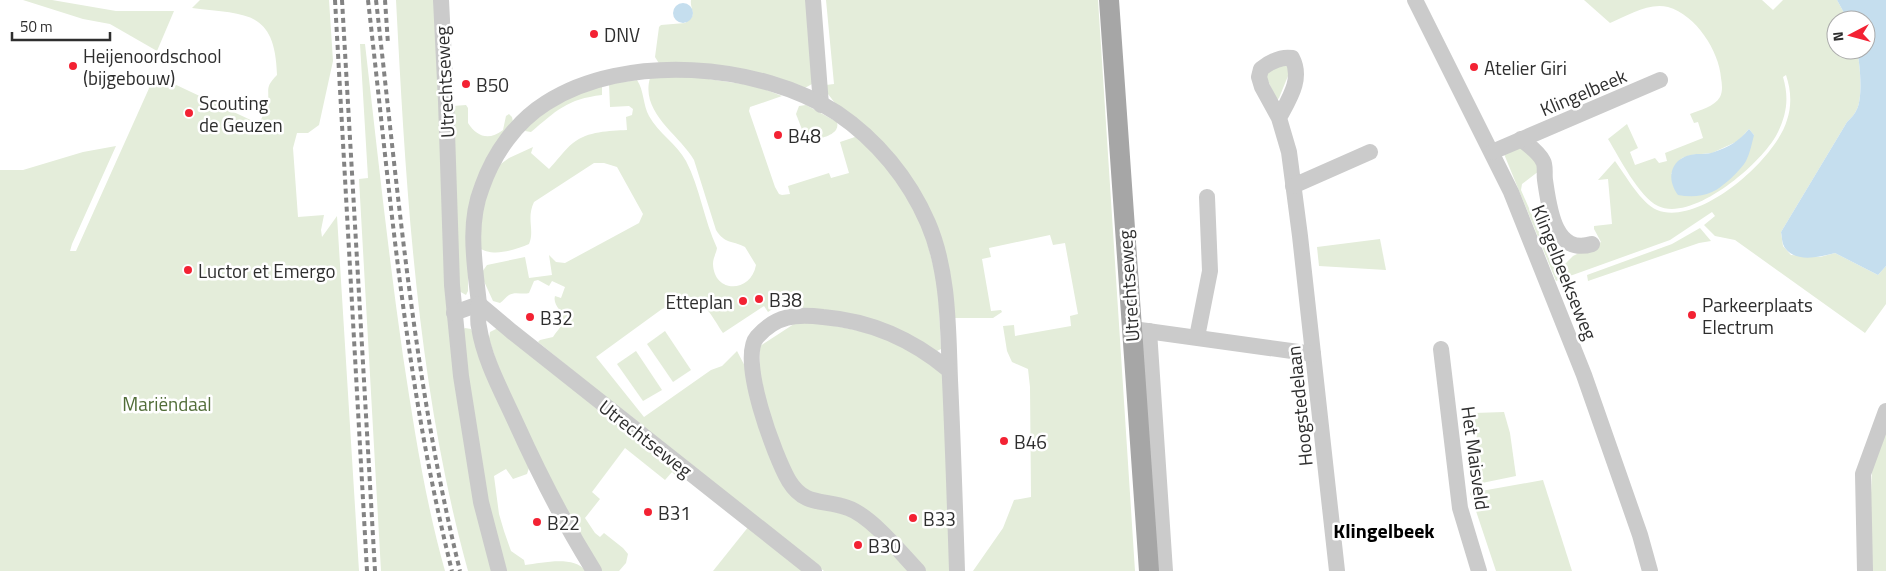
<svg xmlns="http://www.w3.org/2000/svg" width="1886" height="571" viewBox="0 0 1886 571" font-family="'Titillium Web',sans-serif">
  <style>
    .green { fill: #e4edda; fill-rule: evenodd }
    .water { fill: #c5deee }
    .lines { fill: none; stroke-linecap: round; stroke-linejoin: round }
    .minor { stroke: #cbcbcb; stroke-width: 16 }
    .major { stroke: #a6a6a6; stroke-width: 20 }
    .rail { stroke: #838383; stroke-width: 4; stroke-dasharray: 5 4; stroke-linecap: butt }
    .poi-dot { fill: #f32233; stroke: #fff; stroke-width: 2 }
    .labels { text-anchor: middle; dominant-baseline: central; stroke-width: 5; stroke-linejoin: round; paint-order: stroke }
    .poi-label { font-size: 19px; fill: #2e2e2e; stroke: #fff; text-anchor: start }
    .street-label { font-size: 19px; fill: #2e2e2e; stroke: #fff }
    .park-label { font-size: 19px; fill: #516d38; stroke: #fff }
    .neighbourhood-label { font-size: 20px; font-weight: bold; fill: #000; stroke: #fff }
  </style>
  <rect width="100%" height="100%" fill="#fff"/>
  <g class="green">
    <polygon points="23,0 52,0 116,11 174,11 157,51 110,24 83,19"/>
    <path d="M200 0H329L333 61 319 125 308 133H297L293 148 298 217 324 215 321 230 322 237 337 216 359 571H0V170H23L83 152 116 146 72 244 70 251H76L155 75 259 124C262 118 265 111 267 105 271 90 263 89 277 75 275 9 246 15 192 8Z"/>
    <path d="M396 0H438L445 191 494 571H468C417 387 406 190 396 0Z"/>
    <path d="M691 0H808L812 84 803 89 660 65 655 57 659 27 661 25 685 23 692 17C694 11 690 7 691 0Z"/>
    <polygon points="826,0 1098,0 1135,571 973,571 1003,528 1014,500 1031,497 1030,387 1028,369 1012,362 1007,351 1003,326 1014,325 1015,336 1071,326 1070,316 1078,314 1065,243 1053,245 1050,235 989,248 991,257 982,259 991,311 1001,310 1002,312 993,318 953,318 939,239 828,94 826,85 834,84"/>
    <path d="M1584 0H1762L1773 10 1783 0H1837L1848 20H1836V50H1857C1860 64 1863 96 1857 109 1855 114 1851 118 1847 122L1781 232 1783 246 1791 255 1820 257 1835 253 1878 275 1886 266V304L1865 333 1735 240 1715 236 1704 225 1715 216 1712 212 1670 240 1556 281 1504 154 1523 147 1534 155 1539 171 1522 184 1521 190 1557 272 1573 256 1601 242 1594 229V226L1612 224 1608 179 1598 180 1615 161C1626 176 1641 203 1657 210 1699 227 1776 159 1787 120 1792 105 1791 90 1786 75L1783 77C1789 97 1787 113 1778 132 1764 162 1693 223 1658 206 1639 197 1619 157 1608 139L1627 124 1638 148 1630 152 1635 165 1655 158 1659 163 1667 161 1665 153 1703 138 1698 122 1694 123 1690 114C1700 110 1714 107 1720 97 1723 91 1722 84 1721 78 1719 51 1696 15 1668 7 1649 2 1627 16 1610 23ZM1749 129 1754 135 1671 174 1682 158 1691 155 1712 153 1738 141Z"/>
    <path d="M360 44H365C377 148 388 252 403 356 414 428 425 500 445 571H381L359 179 368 178Z"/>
    <polygon points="1288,63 1290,71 1279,98 1277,100 1264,72"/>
    <path d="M688 76 756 86 782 96 750 107 749 111 775 187 779 194 782 195 790 194 788 186 829 173 831 178 849 173 840 142 855 137 859 138 897 180 923 226 938 284 941 349 937 351 803 308 799 302 789 298 768 312 764 306 723 333C714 320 706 302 690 297L662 309 596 357 644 417 711 370 722 366 737 351 748 372 786 482 849 512 914 571H824L681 459 538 342 540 340 553 337C556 332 561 327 563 323 566 312 552 307 555 296L561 298 565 287 552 281 549 286 538 280 534 281 529 293C523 295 515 291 509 295 506 297 503 301 500 303L493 301 482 277V272L487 265 525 257 529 278 552 275 549 255 556 262 565 263 639 223 643 214 617 167 604 163H594L534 202C526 219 535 230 529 244 515 250 492 258 478 247L483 201 498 166 509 158 533 147 531 153 549 169C557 161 564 150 573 143 588 131 609 131 627 130L626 117 632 115 633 109 629 106 610 107 609 84 637 80C644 90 643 105 649 116 658 133 677 144 686 161 700 188 704 220 717 248 716 254 713 258 713 264 714 294 751 293 756 265L745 247C731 240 725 244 716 230L694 160C680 135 640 113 650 78Z"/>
    <path d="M602 85V95C567 99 556 111 531 132L525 131C539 105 575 96 602 85Z"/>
    <path d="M466 105 468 108V123C477 137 489 141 503 130L506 116 509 114 512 117 513 122 468 247V291L466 295 459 291 453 106Z"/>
    <path d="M806 105 837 122C840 133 826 137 817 139L803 132 796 114 799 106Z"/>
    <polygon points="1700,228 1711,241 1699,243 1588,281 1587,275 1672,244"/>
    <polygon points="1380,239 1386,270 1319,266 1317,247"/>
    <polygon points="806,320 894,338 941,373 945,380 953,571 924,571 874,521 817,498 792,479 759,387 760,346 797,322"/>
    <path d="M465 328 471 329 529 468 527 474 513 479 506 469 494 476 499 514 504 531 511 551 524 560 525 565C543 563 573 555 586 571H505L488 501 461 331Z"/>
    <polygon points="498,328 680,472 679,479 672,472 665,480 625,448 592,492 600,499 585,518 595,533 600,537 604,533 623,548 628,554 626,563 619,571 601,571 573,529 502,378 489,339 490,332"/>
    <polygon points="665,331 691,370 673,382 647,344"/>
    <polygon points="636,351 662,390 643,401 617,364"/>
    <polygon points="1504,412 1510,433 1516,476 1482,483 1474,413"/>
    <polygon points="1886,418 1886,571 1868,571 1872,468"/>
    <polygon points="1543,480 1572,571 1496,571 1470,493"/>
    <polygon points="749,526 805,571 713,571"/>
  </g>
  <g class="water">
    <path d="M1837 0H1886V266L1878 275 1835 253C1820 257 1796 263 1785 248 1782 244 1782 237 1781 232L1847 122C1851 118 1855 114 1857 109 1863 96 1860 64 1857 50H1866V20H1848Z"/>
    <circle cx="683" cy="13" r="10"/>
    <path d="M1749 129 1754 135C1752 143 1750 153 1746 161 1741 170 1722 188 1712 192 1701 197 1689 197 1678 195 1666 179 1670 160 1690 155 1698 153 1706 155 1714 152 1729 147 1739 141 1749 129Z"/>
  </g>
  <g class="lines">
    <g class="minor">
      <polyline points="441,0 446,101 452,285 461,376 481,502 499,571"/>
      <polyline points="813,0 821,105"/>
      <polyline points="1415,0 1511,192 1584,375 1640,535 1650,571"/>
      <path d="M1279 118C1289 99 1303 79 1292 58 1280 56 1270 62 1261 69L1259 77 1262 87 1279 118 1289 152 1300 236 1337 571"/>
      <path d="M1521 139C1528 145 1539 152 1543 161 1546 166 1544 174 1545 180 1549 207 1554 256 1592 244"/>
      <polyline points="1492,152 1660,80"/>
      <polyline points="1293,186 1370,152"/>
      <path d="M454 313 479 304C475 265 467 225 482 187 494 153 516 122 546 103 625 52 760 63 837 113 877 140 909 179 928 223 949 272 948 328 950 380 953 444 955 507 957 571"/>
      <polyline points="1140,330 1313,354"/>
      <polyline points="1149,331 1165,571"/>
      <polyline points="1197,337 1210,271 1207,197"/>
      <polyline points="1441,349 1460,508 1479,571"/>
      <path d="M594 571C564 523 539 474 516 423 502 392 484 360 479 327 477 320 479 312 479 304L511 331 814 571"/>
      <path d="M918 571C901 553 871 516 848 508 824 499 805 507 789 481 775 457 738 359 757 337 776 315 796 314 823 317 871 321 912 339 949 370"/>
      <polyline points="1865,571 1863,474 1886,411"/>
    </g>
    <polyline class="major" points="1109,0 1149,571"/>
    <g class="rail">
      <polyline points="335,0 367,571"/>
      <polyline points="342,0 375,571"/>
      <path d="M368 0C390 191 405 384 452 571"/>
      <path d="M376 0C398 191 414 384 460 571"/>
      <polyline points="385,0 388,44"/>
    </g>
  </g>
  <g class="poi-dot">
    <circle cx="594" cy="34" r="5"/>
    <circle cx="73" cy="66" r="5"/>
    <circle cx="1474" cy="67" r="5"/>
    <circle cx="466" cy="84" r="5"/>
    <circle cx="189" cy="113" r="5"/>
    <circle cx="778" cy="135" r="5"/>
    <circle cx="188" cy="270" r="5"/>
    <circle cx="759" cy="299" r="5"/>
    <circle cx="743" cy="301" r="5"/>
    <circle cx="1692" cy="315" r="5"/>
    <circle cx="530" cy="317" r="5"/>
    <circle cx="1004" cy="441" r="5"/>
    <circle cx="648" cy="512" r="5"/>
    <circle cx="913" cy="518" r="5"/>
    <circle cx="537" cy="522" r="5"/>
    <circle cx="858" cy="545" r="5"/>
  </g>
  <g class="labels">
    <g class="poi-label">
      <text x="604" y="34">DNV</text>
      <text x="83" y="55">Heijenoordschool<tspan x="83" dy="22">(bijgebouw)</tspan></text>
      <text x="1484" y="67">Atelier Giri</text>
      <text x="476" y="84">B50</text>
      <text x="199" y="102">Scouting<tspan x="199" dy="22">de Geuzen</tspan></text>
      <text x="788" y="135">B48</text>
      <text x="198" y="270">Luctor et Emergo</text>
      <text x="769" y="299">B38</text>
      <text x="733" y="301" text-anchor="end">Etteplan</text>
      <text x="1702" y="304">Parkeerplaats<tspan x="1702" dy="22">Electrum</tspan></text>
      <text x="540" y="317">B32</text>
      <text x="1014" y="441">B46</text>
      <text x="658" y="512">B31</text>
      <text x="923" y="518">B33</text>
      <text x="547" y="522">B22</text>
      <text x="868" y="545">B30</text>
    </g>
    <g class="street-label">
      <text transform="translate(444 82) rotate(-93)">Utrechtseweg</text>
      <text transform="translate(1583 92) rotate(-23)">Klingelbeek</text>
      <text transform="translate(1565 272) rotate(68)">Klingelbeekseweg</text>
      <text transform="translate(1128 286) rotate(-94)">Utrechtseweg</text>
      <text transform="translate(1299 406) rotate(-96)">Hoogstedelaan</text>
      <text transform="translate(646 438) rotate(38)">Utrechtseweg</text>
      <text transform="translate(1476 458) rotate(82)">Het Maisveld</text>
    </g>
    <g class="park-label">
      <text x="167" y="403">Mariëndaal</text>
    </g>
    <g class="neighbourhood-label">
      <text x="1384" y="530">Klingelbeek</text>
    </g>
  </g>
  <g transform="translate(1851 35) rotate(264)"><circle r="24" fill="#ffffff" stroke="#ababab"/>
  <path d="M0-4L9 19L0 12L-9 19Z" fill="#f32233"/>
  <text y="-8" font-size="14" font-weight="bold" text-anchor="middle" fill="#2e2e2e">N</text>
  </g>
  <path d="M12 32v8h98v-8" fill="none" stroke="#2e2e2e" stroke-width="2.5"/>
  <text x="20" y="32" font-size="15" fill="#2e2e2e" stroke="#ffffff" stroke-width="4" paint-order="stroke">50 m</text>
</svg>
